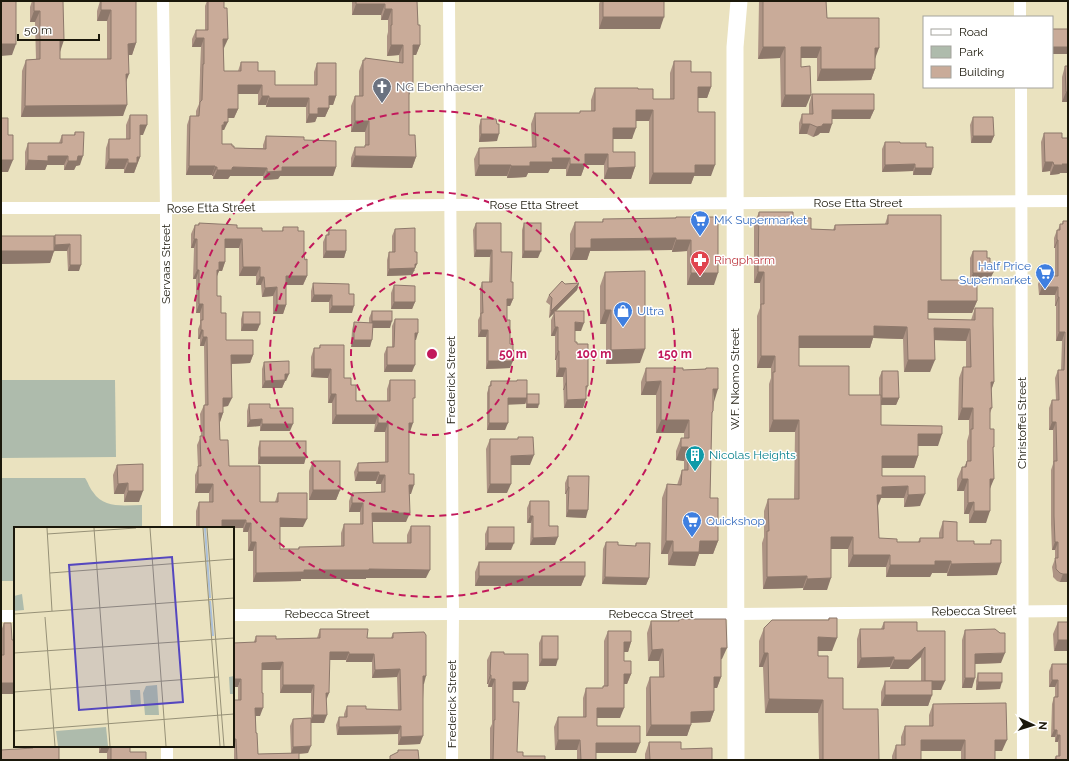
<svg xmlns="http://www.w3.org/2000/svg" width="1069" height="761" viewBox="0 0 1069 761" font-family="Raleway,sans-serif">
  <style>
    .green { fill: #aebbac }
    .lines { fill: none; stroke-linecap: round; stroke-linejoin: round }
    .street { stroke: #fff; stroke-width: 12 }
    .secondary { stroke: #fff; stroke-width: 17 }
    .wall { fill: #ad9384; fill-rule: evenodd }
    .shaded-wall { fill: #8d786b }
    .building { fill: #c9ab99; stroke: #8d786b }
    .ring { fill: none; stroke: #c2185b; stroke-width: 2; stroke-dasharray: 7 5 }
    .labels { text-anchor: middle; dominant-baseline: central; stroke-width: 3; stroke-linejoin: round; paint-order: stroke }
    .worship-label { font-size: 12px; fill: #5b616d; stroke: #fff; text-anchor: start }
    .street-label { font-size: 12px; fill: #1b180b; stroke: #fff }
    .shop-label { font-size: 12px; fill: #366cbe; stroke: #fff; text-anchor: start }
    .health-label { font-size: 12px; fill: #be3a42; stroke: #fff; text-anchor: start }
    .culture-label { font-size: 12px; fill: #0d838f; stroke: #fff; text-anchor: start }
    .inset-river { fill: none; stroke: #abc0d9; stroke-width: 2 }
    .inset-road { fill: none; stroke: #979177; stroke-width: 1 }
    .view { fill: #5547bf; fill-opacity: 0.15; stroke: #5547bf; stroke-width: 2 }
    .inset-edge { fill: none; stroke: #1b180b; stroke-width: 2 }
    .centre { fill: #c2185b; stroke: #fff; stroke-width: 2 }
    .ring-label { font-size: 12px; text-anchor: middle; font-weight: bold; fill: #c2185b; stroke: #fff; stroke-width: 3; stroke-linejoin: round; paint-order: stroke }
  </style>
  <rect width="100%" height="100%" fill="#eae2bf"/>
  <g class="green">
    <polygon points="1,380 115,380 116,457 1,458"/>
    <path d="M1 478H85C88 482 89 487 93 492 104 509 124 505 142 505V528H15V581H1Z"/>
  </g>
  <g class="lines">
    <g class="street">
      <polyline points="163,1 166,208 167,528"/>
      <polyline points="449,1 453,614 452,760"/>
      <polyline points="1020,1 1020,17"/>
      <polyline points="1021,87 1023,760"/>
      <polyline points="1,208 166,208 450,205 1068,201"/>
      <polyline points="233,615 453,614 736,614 1068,611"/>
      <polyline points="1,616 15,616"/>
      <polyline points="167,760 167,746"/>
    </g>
    <polyline class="secondary" points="736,760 735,118 735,47 739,1"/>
  </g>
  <g class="wall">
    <polygon points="32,1 63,1 60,51 60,59 107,59 107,21 97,21 97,11 100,1 136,1 136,43 132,55 129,55 123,116 21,117 22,71 26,60 36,59 35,22 30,22 30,7"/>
    <polygon points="207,1 224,1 224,71 238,71 241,62 258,71 275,85 314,85 314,72 317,63 336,96 333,105 329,105 329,108 325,117 317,117 315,122 306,123 306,107 266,107 266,105 258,105 258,94 238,94 238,109 234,118 228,118 224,130 222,130 222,144 232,146 234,148 263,148 263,145 266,136 304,140 336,167 333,176 280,176 278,179 263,180 263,176 230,176 228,179 213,179 213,176 212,176 212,175 186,175 187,125 190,116 196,116 196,111 199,104 200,73 200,70 201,47 192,47 192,39 196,30 205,30 205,6"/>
    <polygon points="352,1 417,1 418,25 420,45 416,55 413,55 409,95 409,135 416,157 412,168 351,167 351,158 355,147 365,147 365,132 351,132 351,106 355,96 359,96 359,71 363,60 365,60 365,58 399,63 399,55 387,56 387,36 388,32 388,20 381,20 381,15 352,15"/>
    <polygon points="600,1 664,1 660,29 599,29 599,4"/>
    <polygon points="759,1 826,1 827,18 875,58 875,69 871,80 817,81 817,58 801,58 801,67 806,107 781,107 780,58 758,59"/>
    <polygon points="674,61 691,72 711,87 707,98 698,98 698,112 711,176 694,176 691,184 649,184 649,121 636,121 632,139 613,139 613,152 635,167 631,179 604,179 604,165 585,165 581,176 566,176 566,169 550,169 548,173 528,173 526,177 507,178 507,176 475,176 474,159 479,148 532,147 531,124 535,113 580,113 580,111 591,111 591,100 595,88 638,89 653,99 670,99 670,73"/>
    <polygon points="1065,66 1068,102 1062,102 1062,77"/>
    <polygon points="812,94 874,110 870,119 832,119 829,133 820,133 818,135 813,137 807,134 799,134 799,123 802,114 809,114 809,104"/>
    <polygon points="130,115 143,135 140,135 140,157 134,173 124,173 124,169 105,169 106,148 109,139 126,139 126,125"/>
    <polygon points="973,117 994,136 991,143 971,143 970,125"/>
    <polygon points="481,119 497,141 479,142 479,126"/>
    <polygon points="75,132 80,165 76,166 74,170 64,170 64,165 47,165 45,170 25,170 25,152 28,143 59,143 62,135 74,135"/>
    <polygon points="1044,133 1062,138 1068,138 1068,173 1060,173 1059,174 1050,175 1050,171 1042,172 1041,142"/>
    <polygon points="885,142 900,143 926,147 931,175 913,175 913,171 882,172 882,149"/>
    <polygon points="759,212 793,218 811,229 833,230 835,225 885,224 888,215 941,280 977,301 972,313 928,313 928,319 971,320 975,308 993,325 994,382 991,390 992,408 990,413 990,429 993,450 990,489 986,523 969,523 969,514 964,514 964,491 957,491 957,479 962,467 964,467 967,461 967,441 969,434 969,420 958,420 959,378 963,367 966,367 966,341 934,340 930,372 904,372 903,339 873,338 870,348 799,348 799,366 849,395 879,395 879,378 882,371 899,398 896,405 881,405 881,425 938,446 918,446 918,456 914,468 882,468 882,476 925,476 920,506 904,507 904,498 881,498 878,506 879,538 897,542 918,542 920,538 939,538 939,533 943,521 957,541 974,544 990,544 991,540 997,575 947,576 947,573 932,573 930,577 886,577 886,567 848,567 848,549 831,549 827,590 803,590 803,588 763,589 762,543 764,537 764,511 768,499 794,499 795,432 769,432 769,384 771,378 771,368 757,368 757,316 760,308 760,283 754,283 754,224"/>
    <polygon points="714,217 714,285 687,285 687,251 672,252 672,250 590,251 587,260 570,260 570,234 575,222 602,222 603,219"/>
    <polygon points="1063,221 1068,582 1060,582 1057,581 1053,577 1053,574 1052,567 1055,559 1055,550 1052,550 1051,524 1051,470 1053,464 1053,430 1049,430 1049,408 1052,400 1056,400 1055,378 1058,370 1061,370 1062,341 1056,341 1056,306 1055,306 1055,295 1039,295 1038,284 1041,276 1055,276 1055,248 1054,248 1054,238 1057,230 1058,230 1060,224 1062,224"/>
    <polygon points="199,223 262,231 282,231 283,227 298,231 304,255 307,276 303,285 286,285 286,305 283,314 273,314 273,296 262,297 261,285 256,285 256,276 239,276 239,248 225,248 225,262 222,271 219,271 217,275 217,296 226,340 253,355 250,363 232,364 228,406 223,407 223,413 220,422 220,440 229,466 260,502 275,502 278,493 303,527 280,527 280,549 298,549 299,547 341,546 341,533 344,524 360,524 360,512 349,512 349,501 352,493 381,492 381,484 376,484 376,481 355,481 354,472 358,463 385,462 385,432 374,432 375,424 332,424 332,403 328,403 328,378 311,377 311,357 314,348 319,348 320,345 344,378 351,385 356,401 387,401 387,389 390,380 413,403 410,432 409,432 409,474 411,494 409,494 406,522 372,522 373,543 407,543 407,535 411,526 426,578 366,578 366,579 301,579 301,581 253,582 253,551 248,551 248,532 243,532 243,528 196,528 196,511 199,502 209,502 209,493 195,493 195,475 198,468 197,445 201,436 200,414 204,405 205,405 204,346 200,346 200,339 198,339 198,329 200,324 200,313 196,313 196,279 193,279 194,248 191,248 191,234 195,225 198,225"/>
    <polygon points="476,223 501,252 511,282 513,299 510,306 507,306 507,320 510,344 510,368 486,369 486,337 478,337 478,320 480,316 480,289 482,282 489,282 490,257 474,257 473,230"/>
    <polygon points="524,223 538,258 522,258 522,230"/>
    <polygon points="395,229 415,271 414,271 412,275 387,276 387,260 389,252 392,252 392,236"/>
    <polygon points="329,230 346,251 344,258 323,258 323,242 326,235 327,235"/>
    <polygon points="55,235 81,235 79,271 68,271 67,251 54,251 50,263 1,264 1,236 54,237"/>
    <polygon points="973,251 987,258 990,280 970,280 970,258"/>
    <polygon points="605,272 640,363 606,364 606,324 600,324 600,286"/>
    <polygon points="313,283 349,294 352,313 329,313 329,302 311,302 311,291"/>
    <polygon points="579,283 577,290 556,311 581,331 575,331 575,342 588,386 586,392 583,408 564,408 563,377 556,377 556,360 555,360 555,336 551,336 551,320 554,313 549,318 550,305 546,302 549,295 565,284"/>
    <polygon points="394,285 415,302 412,309 391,309 391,293"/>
    <polygon points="372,311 390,328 372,328 370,347 351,347 352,330 354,322 369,323 369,318"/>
    <polygon points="243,312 260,324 257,331 241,331 241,319"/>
    <polygon points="395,319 416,340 415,340 412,372 384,372 384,354 387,347 392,347 392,326"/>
    <polygon points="264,362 286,381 285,381 282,388 262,388 262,369"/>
    <polygon points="646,368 683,370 705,369 706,368 714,402 713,411 711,416 710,498 718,541 713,554 699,554 695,566 668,565 668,554 661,554 662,498 667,484 677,485 682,470 684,470 684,461 676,460 676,451 681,438 684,438 684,433 656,433 656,395 641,395 641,382"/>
    <polygon points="491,381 527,394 538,408 526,408 526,403 525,404 508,404 505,430 487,430 487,393"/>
    <polygon points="249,404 270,408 290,431 260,431 260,426 247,427 247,411"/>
    <polygon points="518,437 530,465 511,465 507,493 487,493 486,449 490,439 518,439"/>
    <polygon points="260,441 306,457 304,464 258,464 258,448"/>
    <polygon points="313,461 340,490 336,500 309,500 309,471"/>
    <polygon points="117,465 139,502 124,502 124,494 114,494 113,475"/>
    <polygon points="568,476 586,518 566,517 566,494 565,494 565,483"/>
    <polygon points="530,501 555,545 530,545 531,523 527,523 527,508"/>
    <polygon points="488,527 511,550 485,550 485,534"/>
    <polygon points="606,542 618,545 635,546 636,543 649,578 646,585 602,584 603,549"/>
    <polygon points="479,562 585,576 581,586 475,586 475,572"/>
    <polygon points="829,618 832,651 818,651 818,656 843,709 879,760 819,760 818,713 765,713 763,667 759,667 759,641 764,628 828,620"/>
    <polygon points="679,619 722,659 721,659 721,677 717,688 714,688 714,711 710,722 691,723 687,736 646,736 646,688 650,677 659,677 659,661 648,661 647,633 651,621 678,621"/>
    <polygon points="884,622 917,631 945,631 941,690 932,690 932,695 928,706 881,706 881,692 885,681 921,681 921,657 908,669 890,669 890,667 857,668 857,639 860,629 881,629"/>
    <polygon points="1058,622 1068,622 1054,651 1053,634"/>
    <polygon points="4,623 12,640 15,640 15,694 1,694 1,631"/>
    <path d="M320 629 367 638H391L393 633 424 684 420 744 398 745V734L337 735 336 725 339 717H344V714L347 706 366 709 398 710 397 677 372 678V662H346V660H329L324 723H311L308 753 299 754V760H234V747H207V746H233L238 700V687L256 636 276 639 317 638ZM262 670H280V693H311V718L293 719 290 726 291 753 258 754 256 733V716H260Z"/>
    <polygon points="965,630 1001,663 975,664 972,688 962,688 962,640"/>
    <polygon points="608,631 631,642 628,652 624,652 624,661 631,674 627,684 624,684 620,718 597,718 597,726 636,753 596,753 596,760 577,760 577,750 555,750 554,727 558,717 583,717 583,698 586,688 603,688 603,686 604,686 604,641"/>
    <polygon points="542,636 556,666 539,666 539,643"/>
    <polygon points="491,652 504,654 528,682 525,690 513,690 513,702 517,752 523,756 545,760 490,760 490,728 492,724 492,687 488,687 488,684 487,684 487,660"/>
    <polygon points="1052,664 1068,664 1068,760 1054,760 1056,756 1058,756 1058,742 1055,742 1055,737 1051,737 1052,704 1054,697 1055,697 1055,687 1049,687 1049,671"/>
    <polygon points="978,673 1000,689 976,690 976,681"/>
    <polygon points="933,704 1002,751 995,751 995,760 961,760 961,751 921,751 921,760 892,760 892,756 896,745 901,745 901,737 905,726 929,726 929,715"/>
    <polygon points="649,742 681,749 712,760 645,760 645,754"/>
    <polygon points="28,746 59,746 28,749"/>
    <polygon points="99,746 130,746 130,752 146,760 107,760 107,753 99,753"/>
  </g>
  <g class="shaded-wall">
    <polygon points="356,4 385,4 381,15 352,15"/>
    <polygon points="385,9 392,9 388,20 381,20"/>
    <polygon points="101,10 111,10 107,21 97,21"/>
    <polygon points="34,11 40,11 35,22 30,22"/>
    <polygon points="603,17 664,17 660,29 599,29"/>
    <polygon points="196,38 204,38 201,47 192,47"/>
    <polygon points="223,39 228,39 224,48 220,47"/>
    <polygon points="60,40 64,40 60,52"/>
    <polygon points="136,43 132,55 124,55 128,44"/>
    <polygon points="1,44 16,44 12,55 1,56"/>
    <polygon points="391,45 403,45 399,55 387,56"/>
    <polygon points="413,45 420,45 416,55 409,55"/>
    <polygon points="763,47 785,47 780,58 758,59"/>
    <polygon points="801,47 821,47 817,58 797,58"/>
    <rect x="1052" y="47" width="16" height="7"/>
    <polygon points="875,48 879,48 875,59"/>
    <polygon points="821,69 875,69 871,80 817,81"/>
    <polygon points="126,74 129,74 125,85"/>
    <polygon points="238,85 262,85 258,94 234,94"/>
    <polygon points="409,85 413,85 409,95"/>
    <polygon points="698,87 711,87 707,98 694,98"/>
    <polygon points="1066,92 1068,92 1068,102 1062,102"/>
    <polygon points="785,95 811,95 806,107 781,107"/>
    <polygon points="262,96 269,96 266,105 258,105"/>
    <polygon points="329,96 336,96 333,105 325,105"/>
    <polygon points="269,98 309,98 306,107 266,107"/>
    <polygon points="127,105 123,116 21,117 25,106"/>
    <polygon points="318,108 329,108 325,117 317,117 315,122 306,123 309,114"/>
    <polygon points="228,109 238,109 234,118 224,118"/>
    <polygon points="636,110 653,110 649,121 632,121"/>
    <polygon points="832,110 874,110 870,119 829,119"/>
    <polygon points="355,121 369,121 365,132 351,132"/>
    <polygon points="224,122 228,122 224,130 222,130 219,134"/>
    <polygon points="802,124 810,124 807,134 799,134"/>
    <polygon points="823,124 832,124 829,133 820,133 818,135 813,137 817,127"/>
    <polygon points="140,125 147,125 143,135 136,135"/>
    <polygon points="613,128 636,128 632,139 609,139"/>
    <polygon points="481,134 499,134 497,141 479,142"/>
    <polygon points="973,136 994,136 991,143 971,143"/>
    <polygon points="585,154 608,154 604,165 585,165 581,176 566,176 570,164"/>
    <polygon points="48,156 68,156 64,165 47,165 45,170 25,170 28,160"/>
    <polygon points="78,156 83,156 80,165 76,166 74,170 64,170 68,161"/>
    <polygon points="355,156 416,157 412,168 351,167"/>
    <polygon points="137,157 140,157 134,173 124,173 128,163"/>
    <polygon points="552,158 570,158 566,169 550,169 548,173 528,173 526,177 507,178 511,166"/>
    <polygon points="109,159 128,159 124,169 105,169"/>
    <polygon points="1,160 13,160 8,172 1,172"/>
    <polygon points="1045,162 1053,162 1050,171 1042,172"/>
    <polygon points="915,164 913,171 882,172 885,165"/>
    <polygon points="1062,164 1068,164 1068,173 1060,173 1059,174 1050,175 1054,165"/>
    <polygon points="479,165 511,165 507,176 475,176"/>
    <polygon points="695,165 715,165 711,176 694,176 691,184 649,184 653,173"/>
    <polygon points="189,166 215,166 212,175 186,175"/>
    <polygon points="215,167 217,167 213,176 212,176"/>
    <polygon points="233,167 267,168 263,176 230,176 228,179 213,179 217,170"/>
    <polygon points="282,167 336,167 333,176 280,176 278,179 263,180 267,172"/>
    <polygon points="635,167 631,179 604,179 608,168"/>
    <polygon points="915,168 933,168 931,175 913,175"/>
    <polygon points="676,238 672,250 590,251 587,260 570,260 575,248 591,239"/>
    <polygon points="194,239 197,239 194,248 191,248"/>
    <polygon points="225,239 242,239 239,248 222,248"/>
    <polygon points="676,240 691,240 687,251 672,252"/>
    <polygon points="1057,240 1058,240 1055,248 1054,248"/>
    <polygon points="70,244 67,251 54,251 50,263 1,264 1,251 53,251 55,245"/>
    <polygon points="476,250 492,250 490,257 474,257"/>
    <polygon points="326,251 346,251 344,258 323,258"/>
    <polygon points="524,251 541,251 538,258 522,258"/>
    <polygon points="219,262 225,262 222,271 219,271 216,279 214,279"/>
    <polygon points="415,264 417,264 412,275 387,276 389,269"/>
    <polygon points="70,265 81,265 79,271 68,271"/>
    <polygon points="243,267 260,267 256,276 239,276"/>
    <polygon points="197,270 199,270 196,279 193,279"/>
    <polygon points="758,272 764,272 760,283 754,283"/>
    <polygon points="691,273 718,273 714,285 687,285"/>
    <polygon points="973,273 993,273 990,280 970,280"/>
    <polygon points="286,276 307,276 303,285 283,285"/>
    <polygon points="260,277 264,277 261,285 256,285"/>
    <polygon points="579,283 577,290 554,313 554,311 554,313 549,318 551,311"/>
    <polygon points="277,287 273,296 262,297 265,288"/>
    <polygon points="1042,287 1058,287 1055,295 1039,295"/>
    <polygon points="314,295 332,295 329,302 311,302"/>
    <polygon points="1058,297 1059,297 1056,306 1055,306"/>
    <polygon points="507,299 513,299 510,306 504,306"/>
    <polygon points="928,301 977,301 972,313 923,313"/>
    <polygon points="394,302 415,302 412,309 391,309"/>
    <polygon points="199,304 203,304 200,313 196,313"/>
    <polygon points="277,305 286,305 283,314 273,314"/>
    <polygon points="332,306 354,306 352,313 329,313"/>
    <polygon points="605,310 611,310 606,324 600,324"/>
    <polygon points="372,321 392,321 390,328 369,328"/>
    <polygon points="575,322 584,323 581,331 572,331"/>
    <polygon points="243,324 260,324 257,331 241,331"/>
    <polygon points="874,326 907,327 903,339 873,338 870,348 794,348 799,336"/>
    <polygon points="555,327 558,327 555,336 551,336"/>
    <polygon points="934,328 970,329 966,341 930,340"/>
    <polygon points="201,330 203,330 200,339 198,339"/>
    <polygon points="481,330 488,330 486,337 478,337"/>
    <polygon points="1059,332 1065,332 1062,341 1056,341"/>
    <polygon points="415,333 418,333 416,340 412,340"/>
    <polygon points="203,337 207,337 204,346 200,346"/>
    <polygon points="354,340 372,340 370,347 351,347"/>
    <polygon points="645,349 640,363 606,364 611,350"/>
    <polygon points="558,351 559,351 556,360 555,360"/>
    <polygon points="231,355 253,355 250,363 228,364"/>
    <polygon points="761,356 775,356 771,368 757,368"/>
    <polygon points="908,360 935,360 930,372 904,372"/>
    <polygon points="488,361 513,361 510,368 486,369"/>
    <polygon points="387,365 415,365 412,372 384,372"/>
    <polygon points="559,368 566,368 563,377 556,377"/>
    <polygon points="314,369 331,369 328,378 311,377"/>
    <polygon points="285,374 289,374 286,381 285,381 282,388 262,388 265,381"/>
    <polygon points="567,381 564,390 563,390 566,382"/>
    <polygon points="661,381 656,395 641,395 646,382"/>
    <polygon points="991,382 994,382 990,394"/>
    <polygon points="713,389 718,389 714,402"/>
    <polygon points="331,394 336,394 332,403 328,403"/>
    <polygon points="223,398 232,398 228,406 219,407"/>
    <polygon points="508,398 527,398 525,404 505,405"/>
    <polygon points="882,398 899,398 896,405 880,405"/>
    <polygon points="586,399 583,408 564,408 567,400"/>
    <polygon points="527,404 539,404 538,408 526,408"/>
    <polygon points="962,408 973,408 969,420 958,420"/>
    <polygon points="219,413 223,413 220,422"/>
    <polygon points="336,415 378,415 375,424 332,424"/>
    <polygon points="262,419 260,426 247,427 250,420"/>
    <polygon points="661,420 689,420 684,433 656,433"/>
    <polygon points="773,420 799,420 795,432 769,432"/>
    <polygon points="1052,422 1056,422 1053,430 1049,430"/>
    <polygon points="378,423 388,423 385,432 374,432"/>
    <polygon points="409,423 413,423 410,432 406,432"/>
    <polygon points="489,423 508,423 505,430 487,430"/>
    <polygon points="262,424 293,424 290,431 260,431"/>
    <polygon points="918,434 942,434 938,446 914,446"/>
    <polygon points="681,447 688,447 684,461 676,460"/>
    <polygon points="534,455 530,465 507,465 511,456"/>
    <polygon points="882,456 918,456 914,468 877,468"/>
    <polygon points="260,457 306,457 304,464 258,464"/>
    <polygon points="358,472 379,472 376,481 355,481"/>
    <polygon points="379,475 385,475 381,484 376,484"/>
    <polygon points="962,479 968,479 964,491 957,491"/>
    <polygon points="990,479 994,479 989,491"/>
    <polygon points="128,483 124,494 114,494 118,484"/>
    <polygon points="198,484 213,484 209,493 195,493"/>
    <polygon points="490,484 511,484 507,493 487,493"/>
    <polygon points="409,485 414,485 411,494 406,494"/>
    <polygon points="908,486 904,498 881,498 877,507 877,495 882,487"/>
    <polygon points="568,487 569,487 566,494 565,494"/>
    <polygon points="313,490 340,490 336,500 309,500"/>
    <polygon points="128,491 143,491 139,502 124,502"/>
    <polygon points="925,494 920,506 904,507 908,495"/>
    <polygon points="974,502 969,514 964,514 968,503"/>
    <polygon points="352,503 363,503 360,512 349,512"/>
    <polygon points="568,510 588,510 586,518 566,517"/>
    <polygon points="974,511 990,511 986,523 969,523"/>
    <polygon points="372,513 410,513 406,522 369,522"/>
    <polygon points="530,516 533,516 531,523 527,523"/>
    <polygon points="280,518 307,519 303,527 277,527"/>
    <polygon points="222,520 246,520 243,528 219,528"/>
    <polygon points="246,523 251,523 248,532 243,532"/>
    <polygon points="558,537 555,545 530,545 533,538"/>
    <polygon points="831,537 853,537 848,549 826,549"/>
    <polygon points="666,541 673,541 668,554 661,554"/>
    <polygon points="700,541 718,541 713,554 699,554 695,566 668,565 673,552"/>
    <polygon points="251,542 256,542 253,551 248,551"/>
    <polygon points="1055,542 1058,542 1055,550 1052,550"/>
    <polygon points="488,543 514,543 511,550 485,550"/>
    <polygon points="853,555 890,555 886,567 848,567"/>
    <polygon points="935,561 951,561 947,573 932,573 930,577 886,577 890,565"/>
    <polygon points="1001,563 997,575 947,576 951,564"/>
    <polygon points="369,569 430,570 426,578 366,578 366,579 301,579 301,581 253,582 256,573 304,570"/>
    <polygon points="1063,574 1068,574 1068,582 1060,582"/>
    <polygon points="479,576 585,576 581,586 475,586"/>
    <polygon points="807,576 803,588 763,589 767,577"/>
    <polygon points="605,577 649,578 646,585 602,584"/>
    <polygon points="831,578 827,590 803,590 807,579"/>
    <polygon points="818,637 837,638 832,651 813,651"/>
    <polygon points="1058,640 1068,640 1068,651 1054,651"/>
    <polygon points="624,642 631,642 628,652 620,652"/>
    <polygon points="925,647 921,657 908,669 890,669 894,660"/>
    <polygon points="721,648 727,648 722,659 717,660"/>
    <polygon points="663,649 659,661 648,661 652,650"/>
    <polygon points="330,652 349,652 346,660 327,660"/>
    <polygon points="764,653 768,653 763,667 759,667"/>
    <polygon points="1005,653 1001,663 972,664 975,654"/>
    <polygon points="349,654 374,654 372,662 346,662"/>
    <polygon points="894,657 890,667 857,668 861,658"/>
    <polygon points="542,659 558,659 556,666 539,666"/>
    <polygon points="283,662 280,670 259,670 262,663"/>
    <polygon points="400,669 397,677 372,678 375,670"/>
    <polygon points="624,674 631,674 627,684 620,684"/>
    <polygon points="490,675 491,675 488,684 487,684"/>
    <polygon points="423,676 426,676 424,684 420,684"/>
    <polygon points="714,677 721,677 717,688 710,688"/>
    <polygon points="965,678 975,678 972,688 962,688"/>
    <polygon points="233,679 241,679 238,687 233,687"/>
    <polygon points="491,679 495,679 492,687 488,687"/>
    <polygon points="1052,680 1058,680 1055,687 1049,687"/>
    <polygon points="925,681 945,681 941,690 921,690"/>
    <polygon points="513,682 528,682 525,690 510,690"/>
    <polygon points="978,682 1002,682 1000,689 976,690"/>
    <rect x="1" y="683" width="14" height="11"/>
    <polygon points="283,685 314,685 311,693 280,693"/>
    <polygon points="326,693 329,693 326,701"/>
    <polygon points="885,695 932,695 928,706 881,706"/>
    <polygon points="769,699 823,700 818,713 765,713"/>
    <polygon points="255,708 263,708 260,716 253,716"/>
    <polygon points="597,708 624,708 620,718 594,718"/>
    <polygon points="714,711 710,722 687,723 691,712"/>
    <polygon points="313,715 327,715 324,723 310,723"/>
    <polygon points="651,725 691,725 687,736 646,736"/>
    <polygon points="401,726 398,734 337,735 339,727"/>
    <polygon points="1054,730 1057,730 1055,737 1051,737"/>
    <polygon points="1057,735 1060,735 1058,742 1055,742"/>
    <polygon points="423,736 420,744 398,745 401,737"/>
    <polygon points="233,739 236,739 234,747 207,747 208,746 233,746"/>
    <polygon points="558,740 580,740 577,750 555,750"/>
    <polygon points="921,740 965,740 961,751 917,751"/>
    <polygon points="995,740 1007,740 1002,751 991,751"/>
    <polygon points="596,743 640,743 636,753 592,753"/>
    <polygon points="102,746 110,746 107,753 99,753"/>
    <polygon points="311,746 308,753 291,754 293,747"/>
  </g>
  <g class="building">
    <rect x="1" y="1" width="15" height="43"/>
    <polygon points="34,1 63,1 64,40 60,40 60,59 111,59 111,10 101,10 101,1 136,1 136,43 128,44 129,74 126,74 127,105 25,106 26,60 40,59 40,11 34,11"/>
    <polygon points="208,1 224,1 224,8 227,8 228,39 223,39 224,71 241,71 241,62 258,62 258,71 275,71 275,85 317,85 317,63 336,63 336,96 329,96 329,108 318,108 318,114 309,114 309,98 269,98 269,96 262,96 262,85 238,85 238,109 228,109 228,122 224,122 224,125 222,125 222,144 232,144 232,146 234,146 234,148 266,149 266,136 304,137 304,140 336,141 336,167 282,167 282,171 267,172 267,168 233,167 232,168 232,170 217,170 217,167 215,167 215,166 189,166 190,116 199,116 200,102 202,100 203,64 204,64 204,38 196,38 196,30 208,30"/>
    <polygon points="356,1 417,1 418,25 420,25 420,45 413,45 413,85 409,85 409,135 415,135 416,157 355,156 355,147 365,147 365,145 369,145 369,121 355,121 355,96 363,96 363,60 365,60 365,58 403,63 403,45 391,45 391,25 392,25 392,9 385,9 385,4 356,4"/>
    <rect x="603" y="1" width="61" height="16"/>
    <polygon points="763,1 826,1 827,18 879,18 879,48 875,48 875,69 821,69 821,47 801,47 801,67 810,66 811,95 785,95 785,47 763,47"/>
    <rect x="1052" y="29" width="16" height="18"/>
    <polygon points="674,61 691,61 691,72 711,72 711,87 698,87 698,112 715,112 715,165 695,165 695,173 653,173 653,110 636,110 636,128 613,128 613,152 635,152 635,167 608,168 608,154 585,154 585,164 570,164 570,158 552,158 553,162 530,162 530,166 511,166 511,165 479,165 479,148 536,147 535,113 580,113 580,111 595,111 595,88 638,88 638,89 653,89 653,99 674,99"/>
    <polygon points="1065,66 1068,66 1068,92 1066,92"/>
    <polygon points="812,94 874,94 874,110 832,110 832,124 823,124 822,126 817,127 810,124 802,124 802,114 813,114"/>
    <polygon points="130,115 147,115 147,125 140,125 140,157 137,157 137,163 128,163 128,159 109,159 109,139 130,139"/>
    <polygon points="973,117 993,117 994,136 973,136"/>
    <polygon points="1,118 8,118 8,135 13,135 13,160 1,160"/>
    <polygon points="481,119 496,119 497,124 499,124 499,134 481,134"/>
    <polygon points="75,132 84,132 83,156 78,156 77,161 68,161 68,156 48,156 48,161 28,160 28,143 62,143 62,135 75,135"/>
    <polygon points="1044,133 1062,133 1062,138 1068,138 1068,164 1062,164 1063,165 1054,165 1053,162 1045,162"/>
    <polygon points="885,142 900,142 900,143 926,143 926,147 933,147 933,168 915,168 915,164 885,165"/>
    <polygon points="759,212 793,212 793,218 811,218 811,229 835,230 835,225 888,224 888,215 941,215 941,280 977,280 977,301 928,301 928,319 975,320 975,308 993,308 993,325 994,382 991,382 992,408 990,408 990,429 994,429 994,447 993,447 994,479 990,479 990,511 974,511 974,502 968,503 968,479 962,479 962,467 966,467 967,461 971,461 971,429 973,429 973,408 962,408 963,367 971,367 970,329 934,328 935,360 908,360 907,327 874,326 874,336 799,336 799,366 849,366 849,395 881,395 881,425 942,426 942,434 918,434 918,456 882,456 882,476 925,476 925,494 908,495 908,486 882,487 882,495 877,495 879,538 897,539 897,542 920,542 920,538 943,538 943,521 957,522 957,541 974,541 974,544 991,544 991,540 1001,540 1001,563 951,564 951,561 935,561 935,565 890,565 890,555 853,555 853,537 831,537 831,578 807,579 807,576 767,577 767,531 769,531 768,499 799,499 799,420 773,420 773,372 775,372 775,356 761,356 761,304 764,304 764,272 758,272"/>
    <polygon points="676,217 714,217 714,220 718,220 718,273 691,273 691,240 676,240 676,238 591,239 591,248 575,248 575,222 603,222 603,219 676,218"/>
    <polygon points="1063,221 1068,221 1068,574 1063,574 1060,573 1056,569 1056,566 1055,558 1058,558 1058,542 1055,542 1054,516 1054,461 1057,461 1056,422 1052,422 1052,400 1059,400 1058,370 1064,370 1065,332 1059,332 1059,297 1058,297 1058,287 1042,287 1041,276 1058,276 1058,240 1057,240 1057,230 1060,230 1060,224 1063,224"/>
    <polygon points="199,223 237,225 237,228 262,228 262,231 283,231 283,227 298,227 298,231 304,231 304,255 305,260 307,259 307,276 286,276 286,305 277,305 277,287 265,288 264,277 260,277 260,267 243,267 242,239 225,239 225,262 219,262 219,270 217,270 217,296 221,296 221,313 226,313 226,340 253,340 253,355 231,355 232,398 223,398 223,413 219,413 220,440 228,440 229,466 260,466 260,502 278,502 278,493 307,493 307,519 280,518 280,549 299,549 299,547 344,546 344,524 363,524 363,503 352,503 352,493 385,492 385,475 379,475 379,472 358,472 358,463 388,462 388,423 378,423 378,415 336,415 336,394 331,394 331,369 314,369 314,348 320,348 320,345 344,345 344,378 351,378 351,385 356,385 356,401 390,401 390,380 415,380 415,398 413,398 413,423 409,423 409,474 414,474 414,485 409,485 410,513 372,513 373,543 411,543 411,526 430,526 430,570 369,569 369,570 304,570 304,572 256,573 256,542 251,542 251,523 246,523 246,520 222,520 222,528 199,528 199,502 213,502 213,484 198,484 198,466 201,466 200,436 204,436 204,405 208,405 207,337 203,337 203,330 201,330 201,320 203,320 203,304 199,304 199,270 197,270 197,239 194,239 195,225 199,225"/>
    <polygon points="476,223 501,223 501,252 512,252 511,282 513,282 513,299 507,299 507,320 510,320 510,344 513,344 513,361 488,361 488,330 481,330 481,313 483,313 482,282 492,282 492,250 476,250"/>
    <rect x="524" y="223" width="17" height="28"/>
    <polygon points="415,228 415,252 417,252 417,264 415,264 415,268 389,269 389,252 395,252 395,229"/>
    <polygon points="329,230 346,230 346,251 326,251 326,235 329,235"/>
    <polygon points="55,235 81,235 81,265 70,265 70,244 55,245"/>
    <rect x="1" y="236" width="53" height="15"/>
    <polygon points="973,251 987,251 987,258 990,258 990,263 993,263 993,273 973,273"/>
    <polygon points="645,271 645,349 611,350 611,310 605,310 605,272"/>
    <polygon points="562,281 565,284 579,283 551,311 552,298 549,295"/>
    <polygon points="313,283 349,284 349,294 354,294 354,306 332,306 332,295 314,295"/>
    <polygon points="394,285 415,286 415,302 394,302"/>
    <rect x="372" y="311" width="20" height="10"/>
    <polygon points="554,311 584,311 584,323 575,322 575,342 577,342 577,344 588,344 588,386 586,386 586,399 567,400 566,368 559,368 559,351 558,351 558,327 555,327"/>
    <rect x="243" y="312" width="17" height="12"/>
    <polygon points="395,319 418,319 418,333 415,333 415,365 387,365 387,347 394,347"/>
    <polygon points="354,322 373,323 372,340 354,340"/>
    <polygon points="289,361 289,374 285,374 285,380 265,381 264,362"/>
    <polygon points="646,368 683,368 683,370 706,369 706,368 718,368 718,389 713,389 713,411 712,412 710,498 718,498 718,541 700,541 699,552 673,552 673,541 666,541 667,484 681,485 682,470 688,470 688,447 681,447 681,438 689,438 689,420 661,420 661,381 646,382"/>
    <polygon points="882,371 898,371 899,398 882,398"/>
    <polygon points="517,380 527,380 527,398 508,398 508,423 489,423 489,386 491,386 491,381 517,381"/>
    <rect x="527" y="394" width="12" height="10"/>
    <polygon points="249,404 270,404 270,408 293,408 293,424 262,424 262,419 250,420"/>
    <polygon points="518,437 533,437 534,455 511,456 511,484 490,484 490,439 518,439"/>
    <rect x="260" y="441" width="46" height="16"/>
    <rect x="313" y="461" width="27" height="29"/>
    <polygon points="143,464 143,491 128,491 128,483 118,484 117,465"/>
    <polygon points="568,476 589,476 588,510 568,510 569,487 568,487"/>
    <polygon points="530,501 549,501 549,526 558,526 558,537 533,538 533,516 530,516"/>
    <rect x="488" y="527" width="26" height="16"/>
    <polygon points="606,542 618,542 618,545 636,546 636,543 650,543 649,578 605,577"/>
    <rect x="479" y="562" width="106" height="14"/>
    <polygon points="829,618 837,618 837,638 818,637 818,656 828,656 828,678 843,678 843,709 878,709 879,760 823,760 823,700 769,699 768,653 764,653 764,628 772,620 829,620"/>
    <polygon points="679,619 726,619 727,648 721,648 721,677 714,677 714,711 691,712 691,725 651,725 650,677 664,677 663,649 652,650 651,621 679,621"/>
    <polygon points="884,622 917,622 917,631 945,631 945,681 925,681 925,647 911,660 894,660 894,657 861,658 860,629 884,629"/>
    <rect x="1058" y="622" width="10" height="18"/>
    <polygon points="4,623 11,623 12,640 15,640 15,683 1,683 1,655 4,655"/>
    <polygon points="320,629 368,629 367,638 393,638 393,633 424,632 426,635 426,676 423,676 423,736 401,737 401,726 339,727 339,717 347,717 347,706 366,706 366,709 401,710 400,669 375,670 374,654 349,654 349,652 330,652 329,693 326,693 327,715 313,715 314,685 283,685 283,662 262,663 262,693 263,693 263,708 255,708 256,733 257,733 258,754 299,753 299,760 237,760 236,739 233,739 233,700 241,700 241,679 233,679 233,643 256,642 256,636 276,636 276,639 320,638"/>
    <polygon points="995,629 1000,633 1005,633 1005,653 975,654 975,678 965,678 965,630"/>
    <polygon points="608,631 631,631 631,642 624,642 624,661 631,661 631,674 624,674 624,708 597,708 597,726 640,726 640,743 596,743 596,760 581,760 580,740 558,740 558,717 586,717 586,688 603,688 603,686 608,686"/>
    <rect x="542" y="636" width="16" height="23"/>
    <polygon points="491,652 504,652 504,654 528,654 528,682 513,682 513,702 519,702 517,752 523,752 523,756 545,756 545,760 493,760 494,720 495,720 495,679 491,679 491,675 490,675"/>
    <polygon points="1052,664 1068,664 1068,760 1056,760 1056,756 1060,756 1060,735 1057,735 1057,730 1054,730 1054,697 1058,697 1058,680 1052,680"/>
    <rect x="978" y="673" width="24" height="9"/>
    <rect x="885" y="681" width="47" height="14"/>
    <polygon points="1006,703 1007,740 995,740 995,760 965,760 965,740 921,740 921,760 896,760 896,745 905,745 905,726 933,726 933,704"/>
    <polygon points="311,718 311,746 293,747 293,719"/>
    <polygon points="649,742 681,742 681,749 712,748 712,760 650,760"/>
    <polygon points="33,746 59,746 59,760 1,760 1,750 33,748"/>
    <polygon points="111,746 130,746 130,752 146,752 146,760 111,760"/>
    <polygon points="398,750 418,750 419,760 390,760 390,756 398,752"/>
  </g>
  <g class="ring">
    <circle cx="432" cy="354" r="81"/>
    <circle cx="432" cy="354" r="162"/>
    <circle cx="432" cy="354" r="243"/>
  </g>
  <defs>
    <g id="church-pin" transform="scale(1)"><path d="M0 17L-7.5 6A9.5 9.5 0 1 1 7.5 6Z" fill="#6b7280" stroke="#fff"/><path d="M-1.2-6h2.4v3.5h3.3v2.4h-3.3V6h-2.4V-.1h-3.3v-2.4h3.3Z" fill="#fff"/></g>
    <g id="supermarket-pin" transform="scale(1)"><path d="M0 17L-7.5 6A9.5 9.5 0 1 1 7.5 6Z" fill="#3f7fe0" stroke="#fff"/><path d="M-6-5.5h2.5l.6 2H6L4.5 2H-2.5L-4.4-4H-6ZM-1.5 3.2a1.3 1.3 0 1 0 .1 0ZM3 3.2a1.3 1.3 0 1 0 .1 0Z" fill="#fff"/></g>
    <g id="pharmacy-pin" transform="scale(1)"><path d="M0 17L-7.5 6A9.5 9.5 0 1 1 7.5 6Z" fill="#e0444e" stroke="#fff"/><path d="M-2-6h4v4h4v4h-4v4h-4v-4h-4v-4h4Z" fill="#fff"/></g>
    <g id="shop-pin" transform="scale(1)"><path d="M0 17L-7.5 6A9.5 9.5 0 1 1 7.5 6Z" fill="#3f7fe0" stroke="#fff"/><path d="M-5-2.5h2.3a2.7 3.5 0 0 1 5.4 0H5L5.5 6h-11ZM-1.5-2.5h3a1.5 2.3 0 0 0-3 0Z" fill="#fff"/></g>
    <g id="building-pin" transform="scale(1)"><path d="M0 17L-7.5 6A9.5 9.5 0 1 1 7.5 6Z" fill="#0f9aa8" stroke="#fff"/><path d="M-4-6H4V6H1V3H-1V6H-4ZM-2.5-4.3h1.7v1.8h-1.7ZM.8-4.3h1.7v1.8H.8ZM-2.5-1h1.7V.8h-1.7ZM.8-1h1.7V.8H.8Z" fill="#fff"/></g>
  </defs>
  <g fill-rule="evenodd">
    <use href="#church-pin" x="382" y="87"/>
    <use href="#supermarket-pin" x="700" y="220"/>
    <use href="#pharmacy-pin" x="700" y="260"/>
    <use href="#supermarket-pin" x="1045" y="273"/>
    <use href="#shop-pin" x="623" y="311"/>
    <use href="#building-pin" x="695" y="455"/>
    <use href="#supermarket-pin" x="692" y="521"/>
  </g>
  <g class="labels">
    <g class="worship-label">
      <text x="396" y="87">NG Ebenhaeser</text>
    </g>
    <g class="street-label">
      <text x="858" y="203">Rose Etta Street</text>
      <text x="534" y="205">Rose Etta Street</text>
      <text transform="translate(211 208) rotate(-1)">Rose Etta Street</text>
      <text transform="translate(166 264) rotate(-90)">Servaas Street</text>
      <text transform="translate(735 379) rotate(-90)">W.F. Nkomo Street</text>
      <text transform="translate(451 380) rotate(-90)">Frederick Street</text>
      <text transform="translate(1022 423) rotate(-90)">Christoffel Street</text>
      <text transform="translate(974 611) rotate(-1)">Rebecca Street</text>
      <text x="327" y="614">Rebecca Street</text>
      <text x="651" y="614">Rebecca Street</text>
      <text transform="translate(452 704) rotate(-90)">Frederick Street</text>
    </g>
    <g class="shop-label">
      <text x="714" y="220">MK Supermarket</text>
      <text x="1031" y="266" text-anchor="end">Half Price<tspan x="1031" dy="14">Supermarket</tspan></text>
      <text x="637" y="311">Ultra</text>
      <text x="706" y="521">Quickshop</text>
    </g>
    <g class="health-label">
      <text x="714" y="260">Ringpharm</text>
    </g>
    <g class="culture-label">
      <text x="709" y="455">Nicolas Heights</text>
    </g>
  </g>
  <g transform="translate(14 527)">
    <rect width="220" height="220" fill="#eae2bf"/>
    <path d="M8 67 10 83 0 84V69ZM220 149V167H216L215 150ZM143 158 145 188H131L129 166 132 159ZM116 163H126L127 178 117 179ZM92 200 94 219H44L42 204Z" fill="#aebbac"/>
    <path class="inset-river" d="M191 1 196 71M196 74 199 109"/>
    <path class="inset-road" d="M33 1 38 84M80 1 96 219M136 1 152 219M189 1 206 219M193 1 210 219M33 7 122 1M36 46 220 32M0 87 220 71M31 90 41 219M0 126 220 111M0 165 204 150M0 204 220 187"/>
    <path class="view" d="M158 30 169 175 65 183 55 38Z"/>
    <rect width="220" height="220" class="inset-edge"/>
  </g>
  <circle cx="432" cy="354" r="6" class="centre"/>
  <g class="ring-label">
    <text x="513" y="358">50 m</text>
    <text x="594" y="358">100 m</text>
    <text x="675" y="358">150 m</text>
  </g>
  <rect width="1069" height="761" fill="none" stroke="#1b180b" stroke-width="4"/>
  <rect x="923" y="16" width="130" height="72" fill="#ffffff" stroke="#a4a39d"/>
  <rect x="931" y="29" width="20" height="6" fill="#ffffff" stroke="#a4a39d"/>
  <text x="959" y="36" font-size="12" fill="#1b180b">Road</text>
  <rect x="931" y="46" width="20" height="12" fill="#aebbac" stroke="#a4a39d"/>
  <text x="959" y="56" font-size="12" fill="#1b180b">Park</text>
  <rect x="931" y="66" width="20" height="12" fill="#c9ab99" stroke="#a4a39d"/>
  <text x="959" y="76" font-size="12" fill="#1b180b">Building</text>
  <g transform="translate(1033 725) rotate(94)" stroke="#ffffff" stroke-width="3" paint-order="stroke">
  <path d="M0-3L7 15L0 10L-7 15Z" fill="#1b180b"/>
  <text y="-6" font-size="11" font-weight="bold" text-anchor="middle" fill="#1b180b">N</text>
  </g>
  <path d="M18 34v6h81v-6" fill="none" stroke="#1b180b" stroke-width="2"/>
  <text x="24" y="34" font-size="12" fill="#1b180b" stroke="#ffffff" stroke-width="3" paint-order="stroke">50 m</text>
</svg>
